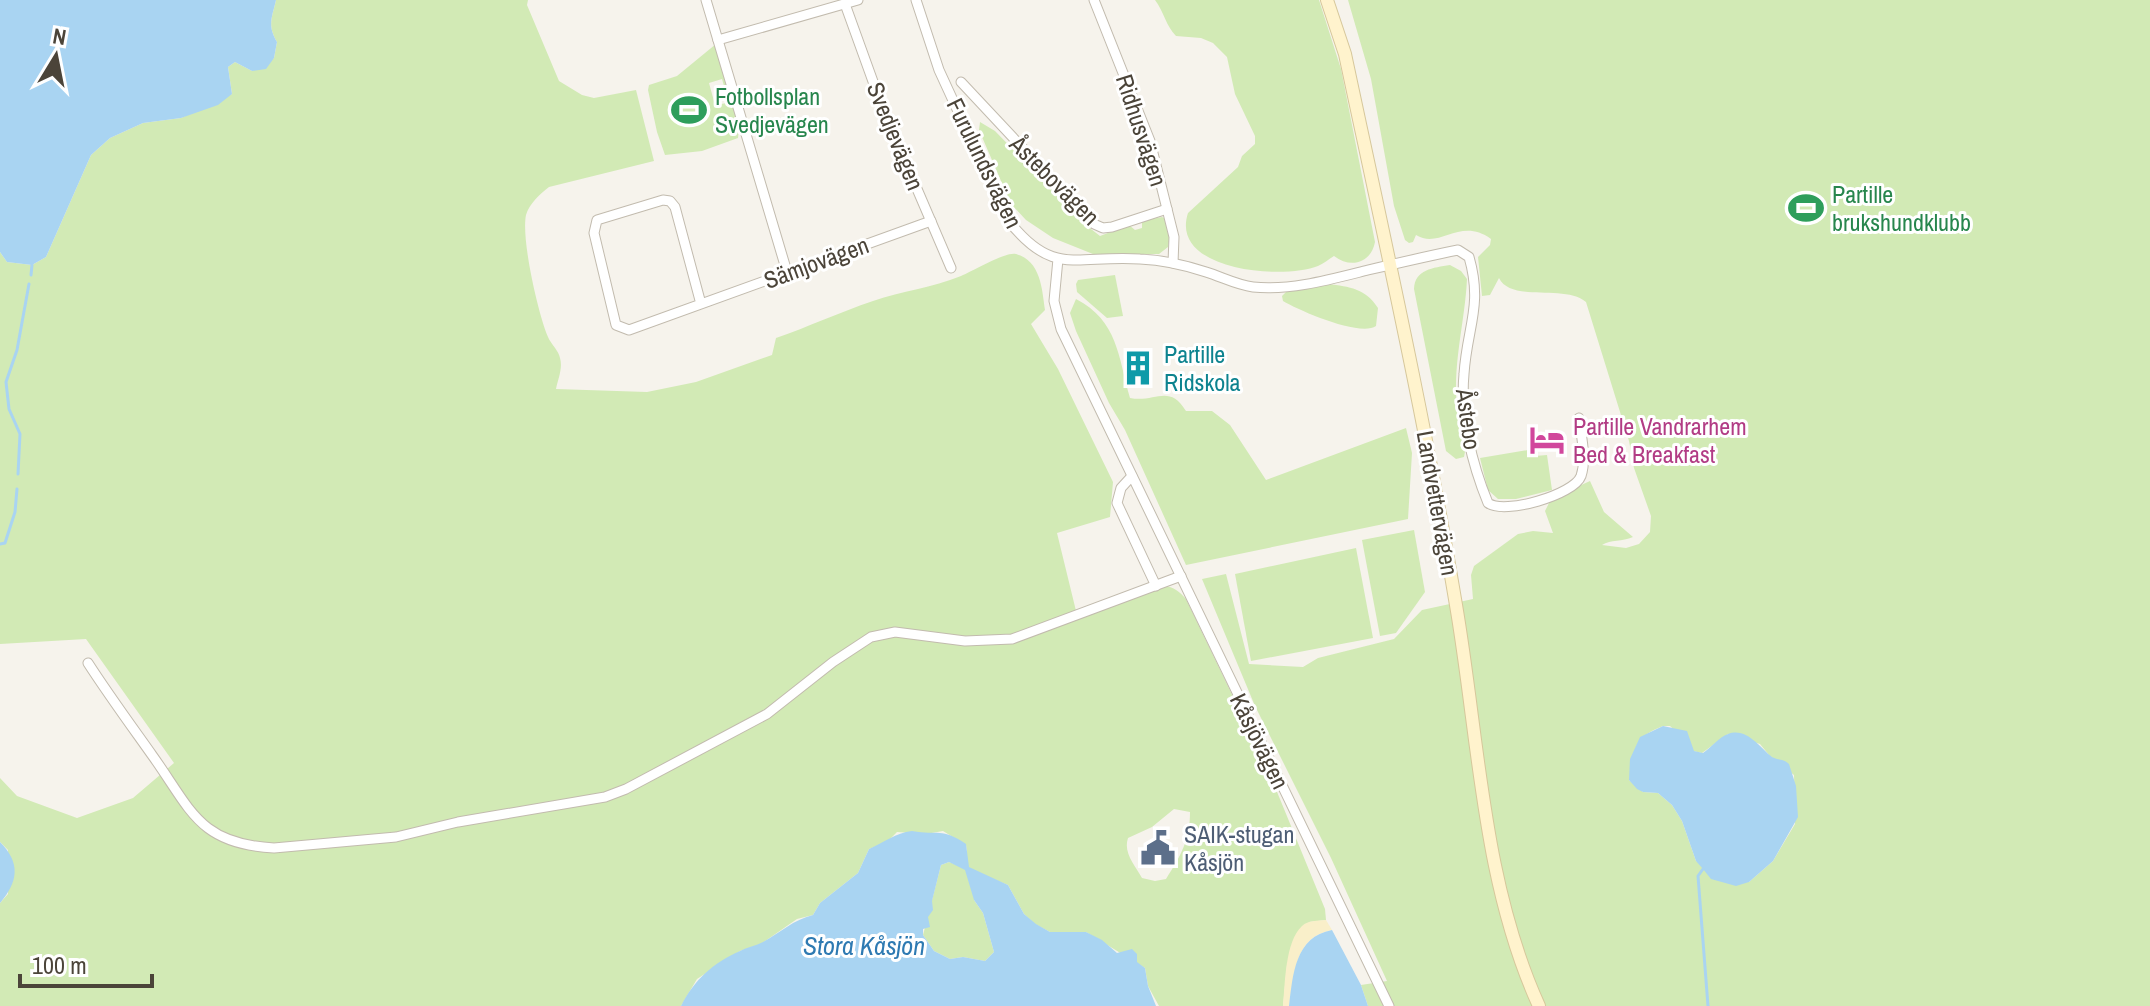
<svg xmlns="http://www.w3.org/2000/svg" width="2150" height="1006" viewBox="0 0 2150 1006" font-family="'Archivo Narrow',sans-serif">
  <style>
    .green { fill: #d2eab5; fill-rule: evenodd }
    .sand { fill: #f9efc9 }
    .water { fill: #a9d4f2; fill-rule: evenodd }
    .lines { fill: none; stroke-linecap: round; stroke-linejoin: round }
    .stream { stroke: #a9d4f2; stroke-width: 3 }
    .street-casing { stroke: #c2bbae; stroke-width: 11 }
    .secondary-casing { stroke: #d6c79b; stroke-width: 14 }
    .street { stroke: #fff; stroke-width: 9 }
    .secondary { stroke: #fff3cd; stroke-width: 12 }
    .labels { text-anchor: middle; dominant-baseline: central; stroke-width: 6; stroke-linejoin: round; paint-order: stroke }
    .leisure-label { font-size: 24px; fill: #27864d; stroke: #fff; text-anchor: start }
    .street-label { font-size: 24px; fill: #4b4439; stroke: #fff }
    .culture-label { font-size: 24px; fill: #0d838f; stroke: #fff; text-anchor: start }
    .hotel-label { font-size: 24px; fill: #b23c85; stroke: #fff; text-anchor: start }
    .service-label { font-size: 24px; fill: #4e5e75; stroke: #fff; text-anchor: start }
    .water-label { font-size: 26px; font-style: italic; fill: #2e7ab2; stroke: #fff }
  </style>
  <rect width="100%" height="100%" fill="#f6f3ec"/>
  <g class="green">
    <path d="M276 0H528L527 5 559 81 582 95 594 98 636 90 654 161 549 187C540 194 529 204 526 215 521 239 538 313 548 337 551 344 559 351 560 358 563 368 558 379 556 389L647 392 696 382 772 355 776 338C808 327 840 312 873 301 902 291 932 288 961 276 973 271 1007 251 1016 254 1041 261 1042 289 1045 310L1031 324 1058 369 1113 482 1110 517 1057 533 1077 615 1164 586C1174 587 1179 591 1186 599L1266 765 1325 909 1326 920 1309 922 1287 965 1283 1006H1159L1148 986 1145 968 1086 932H1050L1035 924 1024 914 1008 885 978 873 974 900 983 913 994 952 985 961 963 957 950 959 934 951 923 935 941 865 949 862 957 865 967 853 966 845 943 831 926 834 897 832 887 842 869 849 858 873 820 903 813 915 797 919 761 944 740 951 697 979 681 1006H0V903L8 894V850L0 842V778L17 796 77 818 133 798 174 763 86 639 0 644V252L7 262 32 265 46 257 91 155 110 138 143 123 181 118 232 94 228 67 235 62 252 71 274 58 277 42C267 25 272 18 276 0ZM1174 809 1190 812C1190 840 1181 855 1166 879L1155 881 1142 878C1135 865 1123 853 1128 838L1152 827Z"/>
    <path d="M1155 0H1319L1341 69 1375 242C1371 263 1351 269 1334 256 1329 259 1323 264 1318 266 1283 280 1169 271 1188 213L1238 167 1242 156 1255 144V136L1235 94 1227 57 1213 43 1201 38 1176 36C1166 26 1164 12 1155 0Z"/>
    <path d="M1348 0H2150V1006H1368L1361 985 1387 981 1331 858 1255 706 1202 579 1226 574 1249 664 1303 667 1318 658 1394 639 1422 610 1473 599 1471 575 1474 566 1518 534 1533 531 1553 533 1545 511 1551 499 1590 481 1604 512 1633 537C1622 542 1611 539 1602 545L1626 548 1639 544 1650 532 1651 516 1634 468 1629 441 1586 302C1565 284 1511 303 1499 278L1490 295 1482 296 1478 257 1490 245 1491 239C1460 216 1440 250 1416 235L1413 242 1409 243 1405 240 1394 206 1371 79ZM1663 726H1670L1690 744 1693 751 1702 753 1728 734 1760 744 1769 755 1794 775 1795 824 1773 861 1749 882 1696 861 1682 821 1672 805 1658 793 1643 792 1629 780C1636 750 1630 739 1663 726Z"/>
    <polygon points="716,44 726,85 724,86 722,79 709,83 715,105 727,103 726,95 729,94 739,127 738,138 702,151 665,155 657,132 648,90 649,85 677,76"/>
    <polygon points="980,122 995,131 1091,229 1100,236 1129,225 1135,230 1142,228 1142,221 1162,217 1166,219 1170,237 1168,247 1159,254 1093,254 1053,238 1026,220 1011,204 979,130"/>
    <path d="M1450 265 1461 271 1467 279C1465 323 1451 369 1458 413 1461 427 1468 444 1464 457L1456 459 1446 451 1414 289C1415 269 1433 268 1450 265Z"/>
    <polygon points="1115,275 1123,316 1107,318 1077,292 1076,284 1078,280"/>
    <path d="M1328 284C1350 287 1365 288 1378 308L1376 326C1360 337 1300 311 1283 301L1282 296 1287 291 1306 286Z"/>
    <path d="M1076 299C1118 321 1118 356 1130 398 1155 403 1169 383 1186 411H1212L1230 425 1266 480 1406 428 1412 453 1408 519 1186 565 1125 430 1109 403 1076 331 1070 313Z"/>
    <polygon points="1528,450 1535,456 1547,455 1552,490 1516,499 1498,499 1488,490 1480,458"/>
    <polygon points="1414,530 1425,592 1396,633 1380,636 1362,540"/>
    <polygon points="1356,548 1373,638 1251,661 1235,574"/>
  </g>
  <path class="sand" d="M1326 920 1332 930C1294 937 1295 973 1289 1006H1283C1285 985 1285 941 1302 926 1308 920 1318 921 1326 920Z"/>
  <g class="water">
    <path d="M0 0H276C272 18 267 25 277 42L274 58 266 69 252 71 235 62 228 67 232 94 218 105 181 118 143 123 110 138 91 155 46 257 32 265 7 262 0 252Z"/>
    <path d="M1663 726 1687 731 1694 751 1703 753C1711 748 1719 737 1728 734 1747 727 1760 748 1772 757 1779 761 1783 758 1789 764L1796 786 1798 817 1773 861 1749 882 1736 886 1711 879 1703 869 1696 861 1682 821 1672 805 1658 793 1643 792 1637 789 1629 780 1630 759 1640 737Z"/>
    <path d="M912 831C939 836 941 827 966 844L969 867 1008 885 1024 914 1036 924 1050 932H1086L1102 940 1117 953 1132 949 1137 954V962L1145 968 1148 986 1156 1006H681C694 980 713 963 740 951 747 947 756 946 763 942 781 932 793 920 813 915L820 903 858 873 869 849C885 842 895 833 912 831ZM949 862 965 870 974 900 983 913 994 952 985 961 963 957 950 959 934 951 923 935V929L930 927 928 917 933 910 932 901 941 865Z"/>
    <path d="M0 842C21 863 18 882 0 903Z"/>
    <path d="M1332 930 1361 985 1368 1006H1289C1293 974 1295 937 1332 930Z"/>
  </g>
  <g class="lines">
    <g class="stream">
      <polyline points="31,275 32,265"/>
      <polyline points="18,474 20,434 9,409 6,382 17,350 29,284"/>
      <polyline points="0,544 5,543 15,512 17,489"/>
      <polyline points="1703,869 1698,876 1708,1006"/>
    </g>
    <g class="street-casing">
      <g id="street">
        <polyline points="706,0 787,272"/>
        <path d="M916 0 939 70 1008 220C1054 279 1078 254 1140 259 1163 260 1185 265 1206 272 1222 277 1237 285 1253 287 1290 291 1332 279 1368 270 1398 263 1428 256 1458 250L1469 257C1483 306 1467 327 1464 374 1460 416 1472 464 1488 503 1504 515 1574 495 1581 476 1587 458 1581 436 1579 418"/>
        <polyline points="1094,0 1150,141 1174,237 1173,263"/>
        <polyline points="845,4 884,112 951,268"/>
        <polyline points="718,40 858,0"/>
        <polyline points="961,82 1094,224 1103,228 1112,227 1167,209"/>
        <polyline points="1058,259 1054,301 1061,329 1389,1006"/>
        <polyline points="701,304 675,207 670,201 663,200 597,220 594,233 616,325 629,330 931,221"/>
        <polyline points="1132,476 1121,488 1117,503 1156,586"/>
        <path d="M88 663C108 694 130 724 152 755 191 809 198 844 274 848L396 837 458 822 605 797 626 789 767 714 833 662 871 637 895 632 965 641 1012 639 1181 576"/>
      </g>
    </g>
    <g class="secondary-casing">
      <path id="secondary" d="M1327 0 1345 54C1384 237 1425 420 1456 605 1479 739 1482 881 1539 1006"/>
    </g>
    <use href="#street" class="street"/>
    <use href="#secondary" class="secondary"/>
  </g>
  <defs>
    <g id="stadium-bare" transform="scale(2.76)"><path d="M0-5a6.5 5 0 1 0 0 10a6.5 5 0 1 0 0-10ZM-3.5-1.8h7v3.6h-7Z" fill="#2e9e5b" stroke="#fff" stroke-width="2.5" paint-order="stroke"/></g>
    <g id="building-bare" transform="scale(2.76)"><path d="M-4-6H4V6H1V3H-1V6H-4ZM-2.5-4.3h1.7v1.8h-1.7ZM.8-4.3h1.7v1.8H.8ZM-2.5-1h1.7V.8h-1.7ZM.8-1h1.7V.8H.8Z" fill="#0f9aa8" stroke="#fff" stroke-width="2.5" paint-order="stroke"/></g>
    <g id="hotel-bare" transform="scale(2.76)"><path d="M-6-4.5h1.5V1H6V5H4.5V3h-9V5H-6ZM-4 0a1.8 1.8 0 1 1 3.6 0ZM.5 0V-2.5h3Q6-2.5 6 0Z" fill="#d1479c" stroke="#fff" stroke-width="2.5" paint-order="stroke"/></g>
    <g id="civic-bare" transform="scale(2.76)"><path d="M-.6-6.5H3V-4.5H.6V-3L4-1V1h2V6H-6V1h2V-1L-.6-3ZM-1.2 2.5V6h2.4V2.5Z" fill="#5c6f8a" stroke="#fff" stroke-width="2.5" paint-order="stroke"/></g>
  </defs>
  <g fill-rule="evenodd">
    <use href="#stadium-bare" x="689" y="110"/>
    <use href="#stadium-bare" x="1806" y="208"/>
    <use href="#building-bare" x="1138" y="368"/>
    <use href="#hotel-bare" x="1547" y="440"/>
    <use href="#civic-bare" x="1158" y="848"/>
  </g>
  <g class="labels">
    <g class="leisure-label">
      <text x="715" y="96">Fotbollsplan<tspan x="715" dy="28">Svedjevägen</tspan></text>
      <text x="1832" y="194">Partille<tspan x="1832" dy="28">brukshundklubb</tspan></text>
    </g>
    <g class="street-label">
      <text transform="translate(1142 130) rotate(72)">Ridhusvägen</text>
      <text transform="translate(896 136) rotate(68)">Svedjevägen</text>
      <text transform="translate(985 163) rotate(64)">Furulundsvägen</text>
      <text transform="translate(1055 180) rotate(45)">Åstebovägen</text>
      <text transform="translate(816 262) rotate(-20)">Sämjovägen</text>
      <text transform="translate(1469 419) rotate(82)">Åstebo</text>
      <text transform="translate(1438 503) rotate(80)">Landvettervägen</text>
      <text transform="translate(1260 741) rotate(64)">Kåsjövägen</text>
    </g>
    <g class="culture-label">
      <text x="1164" y="354">Partille<tspan x="1164" dy="28">Ridskola</tspan></text>
    </g>
    <g class="hotel-label">
      <text x="1573" y="426">Partille Vandrarhem<tspan x="1573" dy="28">Bed &amp; Breakfast</tspan></text>
    </g>
    <g class="service-label">
      <text x="1184" y="834">SAIK-stugan<tspan x="1184" dy="28">Kåsjön</tspan></text>
    </g>
    <g class="water-label">
      <text x="864" y="945">Stora Kåsjön</text>
    </g>
  </g>
  <g transform="translate(56 56) rotate(10)" stroke="#ffffff" stroke-width="6" paint-order="stroke">
  <path d="M0-6L14 30L0 20L-14 30Z" fill="#4b4439"/>
  <text y="-12" font-size="22" font-weight="bold" text-anchor="middle" fill="#4b4439">N</text>
  </g>
  <path d="M20 974v12h132v-12" fill="none" stroke="#4b4439" stroke-width="4"/>
  <text x="32" y="974" font-size="24" fill="#4b4439" stroke="#ffffff" stroke-width="6" paint-order="stroke">100 m</text>
</svg>
